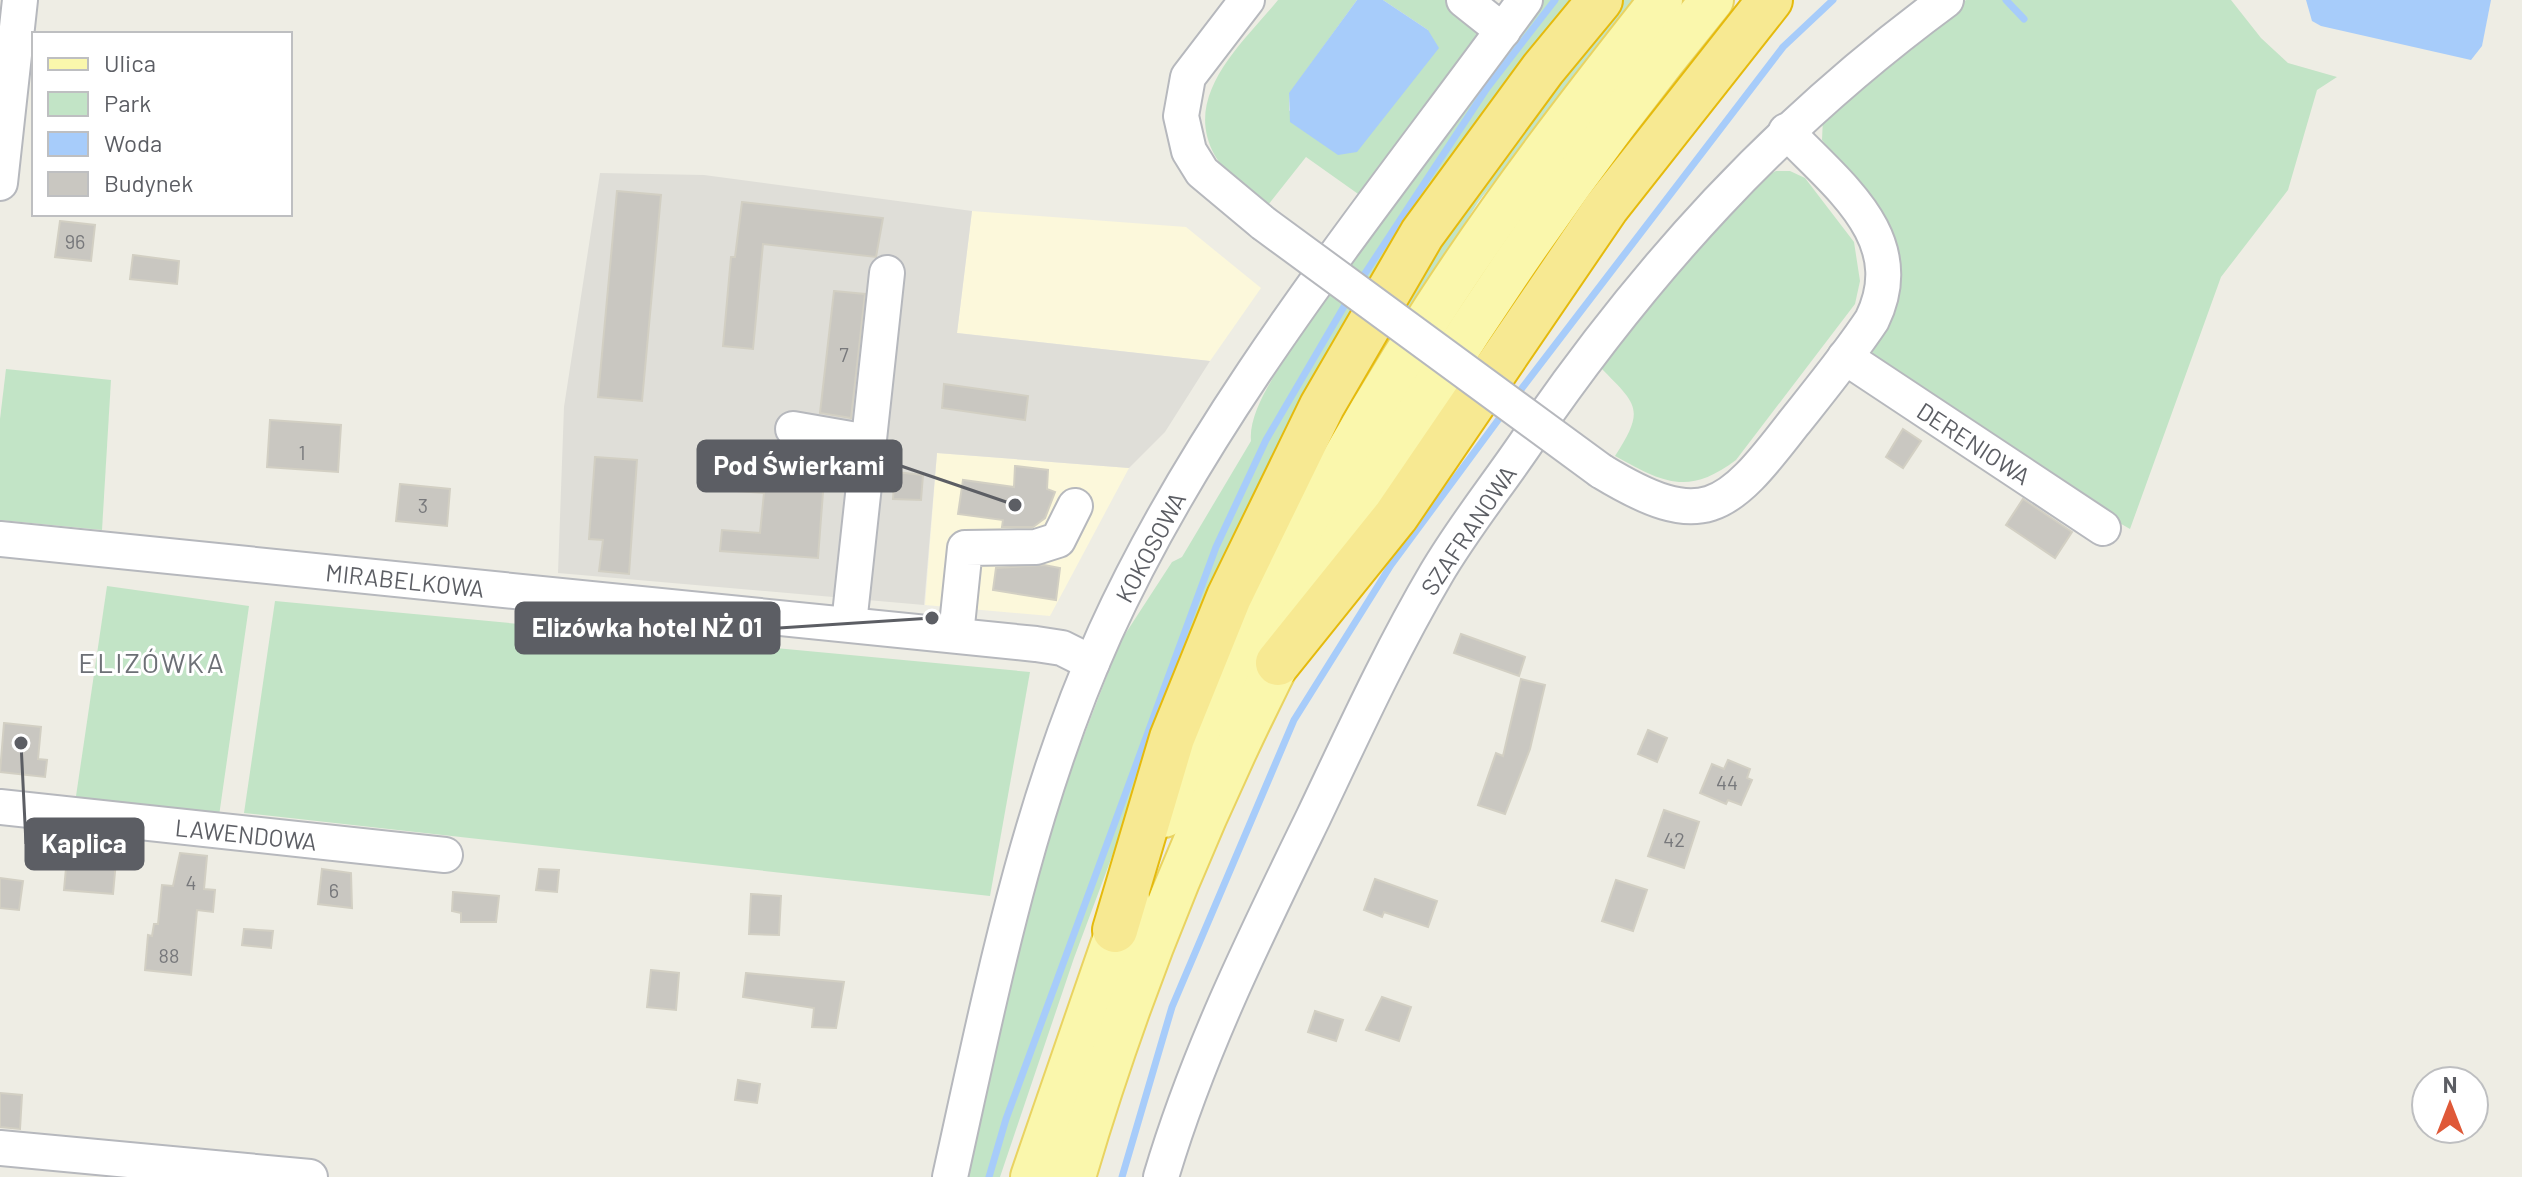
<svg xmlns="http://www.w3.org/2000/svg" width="2522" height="1177" viewBox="0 0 2522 1177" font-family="Barlow,sans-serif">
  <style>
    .commercial { fill: #fcf8db }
    .industrial { fill: #dfded8 }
    .green { fill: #c2e4c6 }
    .water { fill: #a7ccfa }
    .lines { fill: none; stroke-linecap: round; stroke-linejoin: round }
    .stream { stroke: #a7ccfa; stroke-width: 7 }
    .building { fill: #c9c7c1; stroke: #d2cfc3; stroke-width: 2 }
    .minor-casing { stroke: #b6b8bd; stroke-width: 38 }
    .major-casing { stroke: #e9d361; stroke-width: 46 }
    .highway-casing { stroke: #e5ba0d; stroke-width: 48 }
    .minor { stroke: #fff; stroke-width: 34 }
    .major { stroke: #faf7ac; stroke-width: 42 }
    .highway { stroke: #f7e992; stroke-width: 44 }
    .minor-bridge-casing { stroke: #b6b8bd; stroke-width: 38; stroke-linecap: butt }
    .minor-bridge { stroke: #fff; stroke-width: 34 }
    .labels { text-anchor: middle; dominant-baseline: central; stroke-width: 6; stroke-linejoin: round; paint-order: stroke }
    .number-label { font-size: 20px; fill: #77787b }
    .street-label { font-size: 24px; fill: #5c5e64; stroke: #fff }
    .quarter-label { font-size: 28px; letter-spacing: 2px; fill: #6d7076; stroke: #fff }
    .leader { fill: none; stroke: #5c5e64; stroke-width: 3 }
    .callout-dot { fill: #5c5e64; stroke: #fff; stroke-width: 3 }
    .callout { fill: #5c5e64; stroke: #5c5e64; stroke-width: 3 }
    .callout-label { font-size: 26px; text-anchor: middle; font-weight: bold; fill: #fff }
  </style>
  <rect width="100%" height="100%" fill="#eeede4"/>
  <g class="commercial">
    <polygon points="972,211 1186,227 1261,288 1210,361 957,333"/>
    <polygon points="937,453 1129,468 1050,616 925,605"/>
  </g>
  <polygon class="industrial" points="600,173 704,175 972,211 957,333 1210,361 1165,432 1129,468 937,453 924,605 558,573 564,407"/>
  <g class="green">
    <path d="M1278 0H1357L1289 94V111L1428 30 1383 0H1448L1479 32 1361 196 1306 157 1268 205C1250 190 1225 175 1214 154 1182 94 1244 42 1278 0Z"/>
    <path d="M1540 0H1576L1432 183 1376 277 1172 696 1074 958 1000 1177H963L991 1050 1074 740 1081 743 1120 642 1172 562 1182 557 1251 441C1247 401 1301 341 1321 304Z"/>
    <polygon points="1614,0 1639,0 1478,202 1301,492 1411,278"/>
    <path d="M1966 0H2231L2261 38 2288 63 2337 77 2317 90 2288 190 2221 277 2130 529 1869 378C1868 342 1887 336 1895 305 1915 227 1863 193 1822 140L1823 118Z"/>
    <path d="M1776 171H1790L1805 178 1854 242 1860 281 1855 304 1736 460C1688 496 1664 483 1615 456 1646 408 1637 405 1600 367L1641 313 1759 180Z"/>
    <polygon points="6,369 111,380 102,530 0,520 0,419"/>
    <polygon points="107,586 249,606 218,823 75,803"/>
    <polygon points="275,601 1030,672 990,896 244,813"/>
  </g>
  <g class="water">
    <polygon points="1357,0 1383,0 1428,30 1439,48 1357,152 1338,155 1290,122 1289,93"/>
    <polygon points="2306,0 2491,0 2482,46 2471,60 2321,26 2312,21"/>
  </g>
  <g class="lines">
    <g class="stream">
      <polyline points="2006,0 2024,19"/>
      <polyline points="1360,281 1487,88 1555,0"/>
      <polyline points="1516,396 1783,47 1833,0"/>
      <polyline points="989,1177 1006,1119 1216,547 1266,440 1349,298"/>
      <polyline points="1122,1177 1172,1007 1294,720 1391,565 1504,412"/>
    </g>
  </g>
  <g class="building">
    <polygon points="617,191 661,195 642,401 598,397"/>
    <polygon points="742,202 883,218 876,257 763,244 753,349 723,346 731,257 735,257"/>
    <polygon points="60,221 95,225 91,261 55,257"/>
    <polygon points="133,255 179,261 177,284 130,279"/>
    <polygon points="834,291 865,294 851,418 820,413"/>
    <polygon points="944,384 1028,396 1025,420 942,408"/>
    <polygon points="270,420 341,425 338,472 267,467"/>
    <polygon points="1903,429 1921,441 1903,468 1886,457"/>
    <polygon points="595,457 637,460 629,574 599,571 603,540 589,539"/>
    <polygon points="1015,466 1048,470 1047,489 1055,492 1045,518 1033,527 1002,527 1003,520 958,514 963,480 1014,487"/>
    <polygon points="726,470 824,479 818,558 720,551 722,530 760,533 764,493 724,490"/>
    <polygon points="895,472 923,475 921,500 893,499"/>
    <polygon points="400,484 450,489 447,526 396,521"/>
    <polygon points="2023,499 2072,532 2055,558 2006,525"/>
    <polygon points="1044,565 1060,568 1056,600 993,590 996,568"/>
    <polygon points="1461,634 1525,657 1519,676 1454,653"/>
    <polygon points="1521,679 1545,685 1530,749 1505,814 1478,805 1496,753 1503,756"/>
    <polygon points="4,723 41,727 38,759 47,760 45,777 0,772"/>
    <polygon points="1648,730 1667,738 1657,762 1638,754"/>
    <polygon points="1728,760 1750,769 1747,778 1752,780 1741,805 1728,800 1726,804 1700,793 1712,764 1724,769"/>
    <polygon points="1664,810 1699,822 1684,868 1648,856"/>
    <polygon points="180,853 207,856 204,889 215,890 213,912 197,910 191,975 145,970 148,935 152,936 154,924 158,924 162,885 173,886"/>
    <polygon points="67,857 116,861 113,894 64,890"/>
    <polygon points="322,869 351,873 352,908 318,904"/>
    <polygon points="539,869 559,870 557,892 536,890"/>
    <polygon points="0,878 23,881 19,910 0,908"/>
    <polygon points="1375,879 1437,901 1428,927 1384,912 1382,917 1364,910"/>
    <polygon points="1616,880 1647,890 1633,931 1602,921"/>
    <polygon points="453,892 499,896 496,922 461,922 461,913 452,911"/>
    <polygon points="751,894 781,896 779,935 749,934"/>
    <polygon points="244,929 273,931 271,948 242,945"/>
    <polygon points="651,970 679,973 676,1010 647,1007"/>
    <polygon points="746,973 844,982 836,1028 812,1027 814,1008 743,997"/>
    <polygon points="1382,997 1411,1007 1399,1041 1366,1030"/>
    <polygon points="1315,1011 1343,1020 1336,1041 1308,1032"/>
    <polygon points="738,1080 760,1084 757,1103 735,1100"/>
    <polygon points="0,1093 22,1095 20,1129 0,1127"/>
  </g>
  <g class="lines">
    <g class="minor-casing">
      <g id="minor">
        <polyline points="1247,0 1188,77 1181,116 1189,151 1202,172 1263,223"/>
        <polyline points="1464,0 1503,31"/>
        <polyline points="0,183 20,0"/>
        <polyline points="1845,357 2103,528"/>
        <polyline points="793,429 868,442"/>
        <path d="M1601 471C1703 533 1726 511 1793 424 1820 390 1848 356 1872 320 1912 238 1837 185 1786 131"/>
        <polyline points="0,539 1036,644 1062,648 1092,663"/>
        <polyline points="849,624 887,273"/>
        <polyline points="956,635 965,548 1036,547 1058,540 1075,506"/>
        <polyline points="0,807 445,855"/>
        <polyline points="0,1148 310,1177"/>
        <path d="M950 1177C991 992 1027 806 1105 633 1208 406 1379 201 1525 0"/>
        <path d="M1161 1177C1198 1052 1256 935 1313 818 1352 736 1390 652 1436 574 1463 528 1496 487 1526 443 1645 269 1776 125 1946 0"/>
      </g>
    </g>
    <g class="major-casing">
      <g id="major">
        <path d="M1164 816C1242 641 1330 470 1435 308 1504 201 1582 100 1661 0"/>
        <polyline points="1032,1177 1128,899"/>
        <path d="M1074 1177C1200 745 1429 347 1712 0"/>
      </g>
    </g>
    <g class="highway-casing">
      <g id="highway">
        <polyline points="1278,663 1396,516 1606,208 1770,0"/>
        <polyline points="1115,930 1172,738 1229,597 1322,406 1422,234 1543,69 1600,0"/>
      </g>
    </g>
    <use href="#minor" class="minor"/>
    <use href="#major" class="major"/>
    <use href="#highway" class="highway"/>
    <g class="minor-bridge-casing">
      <polyline id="minor-bridge" points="1263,223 1601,471"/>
    </g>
    <use href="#minor-bridge" class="minor-bridge"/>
  </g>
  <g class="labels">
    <g class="number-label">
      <text x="75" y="241">96</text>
      <text x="844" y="354">7</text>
      <text x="302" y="452">1</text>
      <text x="423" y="505">3</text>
      <text x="1727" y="782">44</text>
      <text x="1674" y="839">42</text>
      <text x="191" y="882">4</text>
      <text x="334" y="890">6</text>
      <text x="169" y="955">88</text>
    </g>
    <g class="street-label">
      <text transform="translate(1974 443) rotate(33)">DERENIOWA</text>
      <text transform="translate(1468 530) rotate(-56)">SZAFRANOWA</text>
      <text transform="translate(1150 547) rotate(-62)">KOKOSOWA</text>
      <text transform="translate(405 580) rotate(6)">MIRABELKOWA</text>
      <text transform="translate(246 834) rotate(6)">LAWENDOWA</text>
    </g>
    <g class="quarter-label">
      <text x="152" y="662">ELIZÓWKA</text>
    </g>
  </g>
  <path class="leader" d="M1015 505L901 466M932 618L779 628M21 743L26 844"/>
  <g class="callout-dot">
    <circle cx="1015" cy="505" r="8"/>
    <circle cx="932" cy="618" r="8"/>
    <circle cx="21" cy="743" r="8"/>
  </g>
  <g class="callout">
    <rect x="698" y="441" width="203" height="50" rx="8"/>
    <rect x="516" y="603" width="263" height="50" rx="8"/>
    <rect x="26" y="819" width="117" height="50" rx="8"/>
  </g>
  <g class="callout-label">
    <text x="799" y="475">Pod Świerkami</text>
    <text x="647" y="637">Elizówka hotel NŻ 01</text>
    <text x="84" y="853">Kaplica</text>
  </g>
  <rect x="32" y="32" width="260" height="184" fill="#ffffff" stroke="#bebfc1" stroke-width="2"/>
  <rect x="48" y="58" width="40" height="12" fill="#faf7ac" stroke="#bebfc1" stroke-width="2"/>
  <text x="104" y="72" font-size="24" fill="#5c5e64">Ulica</text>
  <rect x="48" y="92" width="40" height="24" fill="#c2e4c6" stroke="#bebfc1" stroke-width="2"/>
  <text x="104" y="112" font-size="24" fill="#5c5e64">Park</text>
  <rect x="48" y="132" width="40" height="24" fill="#a7ccfa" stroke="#bebfc1" stroke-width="2"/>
  <text x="104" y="152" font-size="24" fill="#5c5e64">Woda</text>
  <rect x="48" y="172" width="40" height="24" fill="#c9c7c1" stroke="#bebfc1" stroke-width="2"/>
  <text x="104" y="192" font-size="24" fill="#5c5e64">Budynek</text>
  <g transform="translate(2450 1105)"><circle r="38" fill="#ffffff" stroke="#bebfc1" stroke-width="2"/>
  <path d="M0-6L14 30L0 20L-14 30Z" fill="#df5938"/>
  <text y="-12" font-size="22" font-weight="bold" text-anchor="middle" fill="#5c5e64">N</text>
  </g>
</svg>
